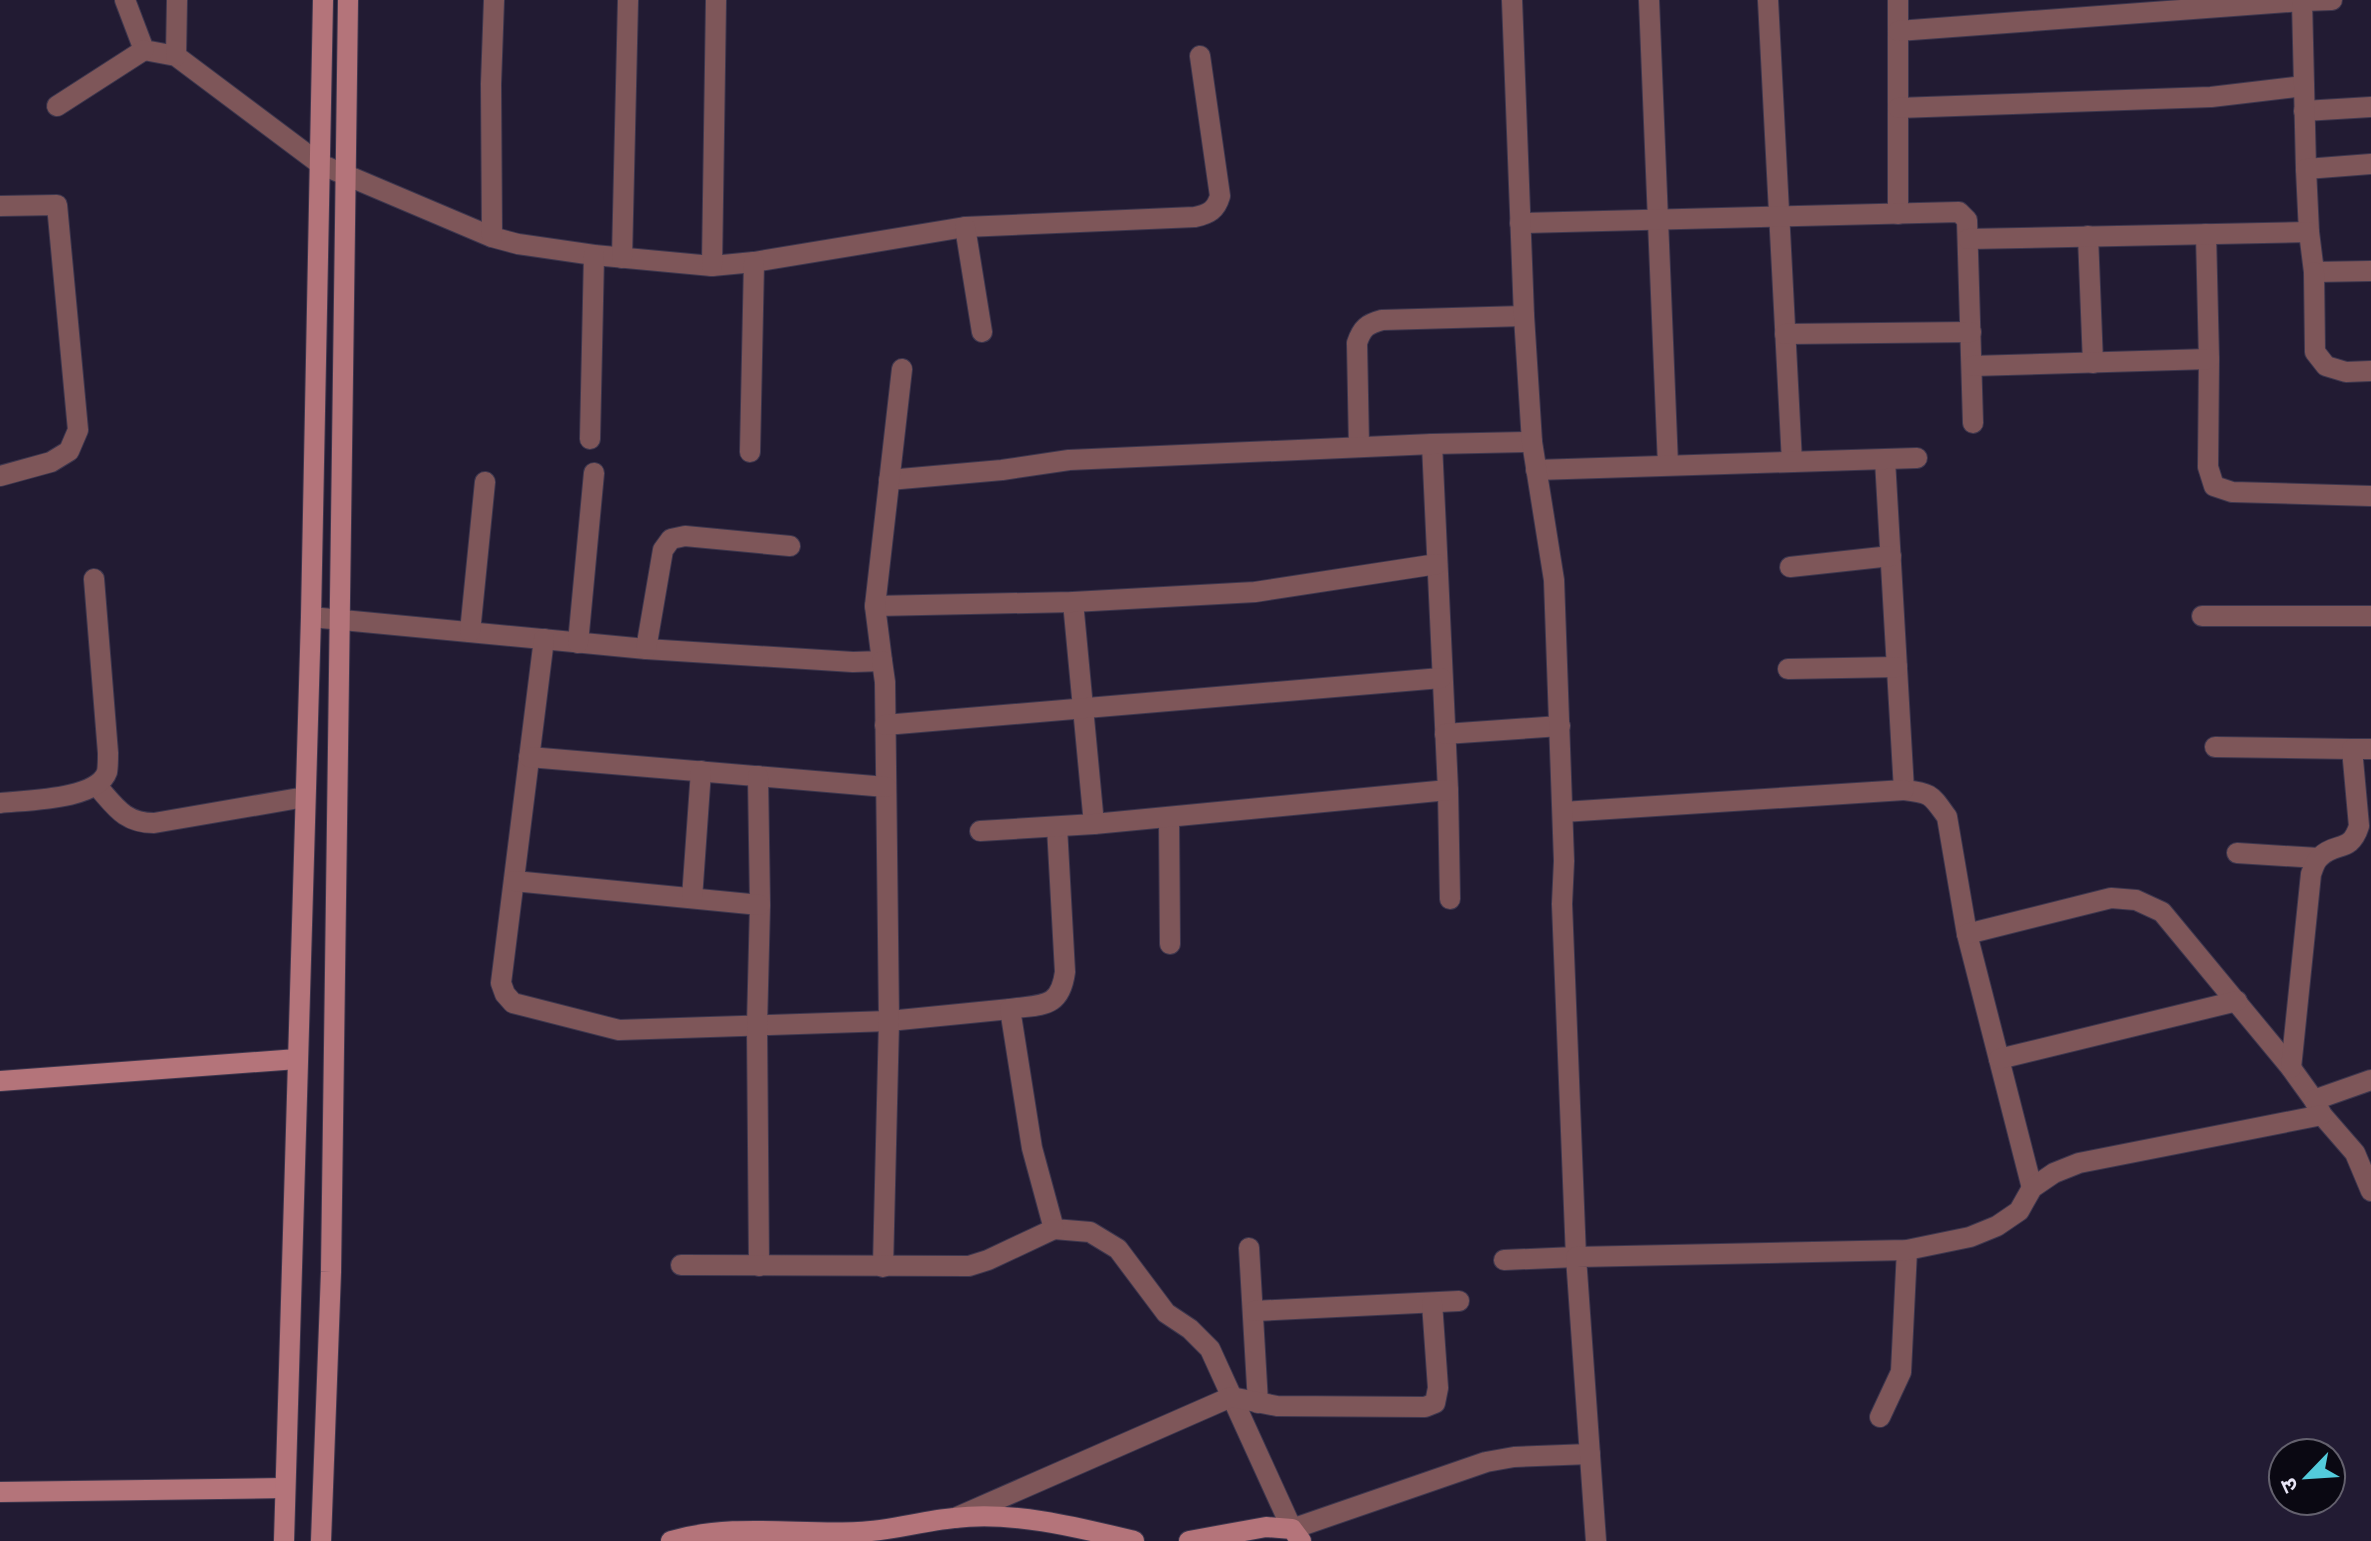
<svg xmlns="http://www.w3.org/2000/svg" width="2371" height="1541" viewBox="0 0 2371 1541" font-family="Arial,'Noto Sans Devanagari',sans-serif">
  <style>
    .lines { fill: none; stroke-linecap: round; stroke-linejoin: round }
    .street-casing { stroke: #3e374e; stroke-width: 22 }
    .secondary-casing { stroke: #3e374e; stroke-width: 22 }
    .street { stroke: #7e5659; stroke-width: 20 }
    .secondary { stroke: #b4747a; stroke-width: 20 }
  </style>
  <rect width="100%" height="100%" fill="#221b33"/>
  <g class="lines">
    <g class="street-casing">
      <g id="street">
        <path d="M125 0 144 50 176 56 320 164 492 237 518 244 594 255 712 266 754 262 965 227 1195 217C1209 214 1216 210 1220 196L1200 56"/>
        <polyline points="1649,0 1668,465"/>
        <polyline points="1768,0 1792,462"/>
        <polyline points="1898,0 1898,214"/>
        <polyline points="1898,31 2302,1"/>
        <polyline points="176,56 177,0"/>
        <polyline points="57,106 144,50"/>
        <polyline points="1898,108 2211,97 2304,86"/>
        <polyline points="2304,111 2371,107"/>
        <polyline points="2306,169 2302,1 2332,0"/>
        <polyline points="0,206 57,205 78,430 69,451 51,462 0,476"/>
        <polyline points="1520,223 1959,212 1967,220 1973,423"/>
        <polyline points="965,227 982,332"/>
        <polyline points="2309,232 2306,169 2371,164"/>
        <polyline points="2206,234 2209,359 2208,467 2214,486 2232,492 2371,496"/>
        <polyline points="2088,236 2093,363"/>
        <polyline points="492,237 491,84 494,0"/>
        <polyline points="1968,239 2309,232 2314,272 2371,271"/>
        <polyline points="622,258 628,0"/>
        <polyline points="712,266 716,0"/>
        <polyline points="2314,272 2315,352 2326,366 2346,372 2371,371"/>
        <polyline points="1785,334 1971,332"/>
        <polyline points="1972,366 2209,359"/>
        <polyline points="590,439 594,255"/>
        <polyline points="1432,444 1448,790 1450,899"/>
        <path d="M1359 447 1357 343C1362 328 1367 324 1382 320L1524 316"/>
        <polyline points="750,452 754,262"/>
        <path d="M1885 460 1904 790C1932 793 1931 795 1947 817L1967 934 2032 1188"/>
        <polyline points="1536,470 1917,458"/>
        <polyline points="889,480 1002,470 1069,460 1432,444 1532,442"/>
        <polyline points="1790,567 1891,556"/>
        <polyline points="1073,602 1094,824"/>
        <polyline points="875,606 1073,602 1255,592 1437,564"/>
        <polyline points="2202,616 2371,616"/>
        <polyline points="311,617 646,649 853,662 882,661 875,606 902,369"/>
        <polyline points="470,632 485,482"/>
        <polyline points="544,639 501,983 505,994 513,1003 619,1030 889,1021 1010,1009"/>
        <polyline points="578,643 594,473"/>
        <polyline points="646,649 663,550 671,539 685,536 790,546"/>
        <polyline points="882,661 885,682 889,1021 883,1267"/>
        <polyline points="1788,669 1897,667"/>
        <polyline points="885,725 1441,678"/>
        <polyline points="1445,734 1560,726"/>
        <polyline points="2215,747 2352,749"/>
        <polyline points="529,757 886,787"/>
        <polyline points="758,776 760,905 757,1026 759,1266"/>
        <path d="M97 786C115 806 124 823 154 823L305 797"/>
        <path d="M0 803C26 800 97 800 107 772 108 767 108 759 108 753L94 579"/>
        <polyline points="1563,812 1904,790"/>
        <polyline points="1169,818 1170,944"/>
        <path d="M1057 827 1065 972C1060 1009 1042 1004 1010 1009L1032 1148 1054 1229 1090 1232 1118 1249 1166 1313 1190 1329 1210 1349 1292 1529 1486 1462 1514 1457 1590 1454"/>
        <polyline points="980,831 1094,824 1448,790"/>
        <polyline points="2237,853 2318,858"/>
        <polyline points="514,881 760,905"/>
        <polyline points="692,898 701,771"/>
        <polyline points="1967,934 2111,898 2136,900 2162,912 2291,1068 2314,1100 2322,1115 2355,1153 2371,1191"/>
        <polyline points="1999,1059 2237,1001"/>
        <path d="M2291 1068 2311 874C2313 869 2315 861 2320 857 2336 841 2350 854 2359 826L2352 749H2371"/>
        <polyline points="2314,1100 2371,1080"/>
        <polyline points="1249,1248 1258,1403"/>
        <polyline points="1504,1260 1576,1257 1562,904 1564,861 1554,580 1532,442 1524,316 1512,0"/>
        <polyline points="681,1265 969,1266 988,1260 1054,1229"/>
        <polyline points="1254,1311 1459,1301"/>
        <polyline points="1880,1417 1901,1372 1907,1250"/>
        <polyline points="955,1518 1231,1397 1277,1406 1425,1407 1435,1403 1438,1388 1432,1303"/>
        <polyline points="1596,1541 1576,1257 1907,1250 1970,1237 1997,1226 2019,1211 2032,1188 2054,1173 2079,1163 2322,1115"/>
      </g>
    </g>
    <g class="secondary-casing">
      <g id="secondary">
        <polyline points="0,1081 297,1059"/>
        <polyline points="0,1492 285,1488"/>
        <polyline points="284,1541 311,617 323,0"/>
        <polyline points="321,1541 331,1272 348,0"/>
        <path d="M671 1541C733 1523 795 1535 858 1532 890 1531 922 1521 954 1518 1014 1511 1077 1527 1134 1541"/>
        <polyline points="1189,1541 1266,1527 1292,1529 1301,1541"/>
      </g>
    </g>
    <use href="#street" class="street"/>
    <use href="#secondary" class="secondary"/>
  </g>
  <g transform="translate(2307 1477) rotate(245)"><circle r="38" fill="#0a0812" stroke="#63606d" stroke-width="2"/>
  <path d="M0-6L14 30L0 20L-14 30Z" fill="#53cbdb"/>
  <text y="-12" font-size="22" font-weight="bold" text-anchor="middle" fill="#e8e5f6">उ</text>
  </g>
</svg>
